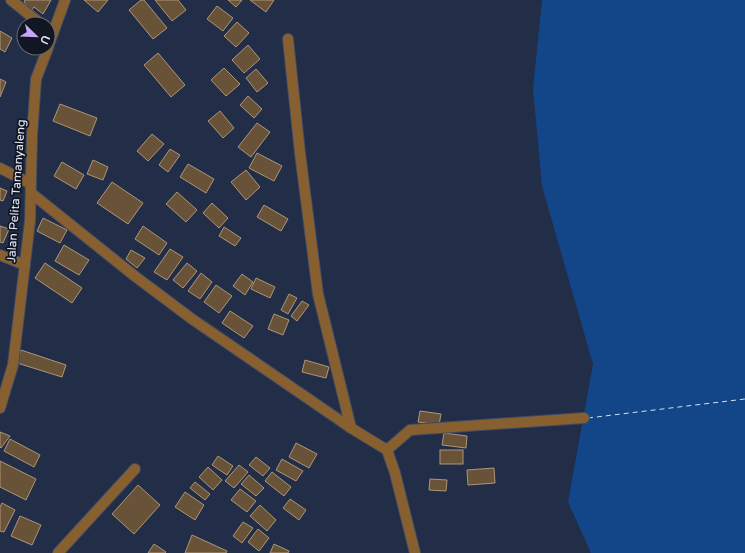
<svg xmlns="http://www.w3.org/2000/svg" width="745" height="553" viewBox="0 0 745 553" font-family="'Varela Round',sans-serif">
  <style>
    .water { fill: #134689 }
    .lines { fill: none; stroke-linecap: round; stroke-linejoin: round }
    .ferry { stroke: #d2e0f4; stroke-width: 1; stroke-dasharray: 5 4; stroke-linecap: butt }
    .building { fill: #685238; stroke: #ae9679 }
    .minor-casing { stroke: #414b64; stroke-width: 12 }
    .minor { stroke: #886030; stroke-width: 10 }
    .labels { text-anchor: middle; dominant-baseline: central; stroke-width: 3.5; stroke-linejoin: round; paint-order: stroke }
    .street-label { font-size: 12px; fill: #e2eafb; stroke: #111622 }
  </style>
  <rect width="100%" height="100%" fill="#222d47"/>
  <polygon class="water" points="542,0 745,0 745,553 591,553 568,502 593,364 542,186 533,89"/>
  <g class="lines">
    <polyline class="ferry" points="588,418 745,399"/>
  </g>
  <g class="building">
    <polygon points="25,0 51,0 43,14 34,7 31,11 24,2"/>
    <polygon points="84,0 108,0 98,12"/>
    <polygon points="141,0 144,0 167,28 153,39 129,10"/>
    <polygon points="155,0 178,0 186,10 172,21"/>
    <polygon points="228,0 242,0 236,7"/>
    <polygon points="250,0 274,0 266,12"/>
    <polygon points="217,6 233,18 223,31 207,19"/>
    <polygon points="237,22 249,33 236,47 224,36"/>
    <polygon points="0,31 12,38 5,52 0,49"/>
    <polygon points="248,45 260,59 244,73 232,60"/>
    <polygon points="158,53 185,85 171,97 144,65"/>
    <polygon points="224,68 240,84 226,96 211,80"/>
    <polygon points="256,69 268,83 257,92 246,78"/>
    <polygon points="0,79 6,82 0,97"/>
    <polygon points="248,96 262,109 254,118 240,105"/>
    <polygon points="60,104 97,118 90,136 53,121"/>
    <polygon points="220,111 234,128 223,138 208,121"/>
    <polygon points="257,123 270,132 251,157 238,147"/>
    <polygon points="152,134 164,144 148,161 137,151"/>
    <polygon points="170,149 180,155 168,172 159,165"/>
    <polygon points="257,153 282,166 274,181 249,168"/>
    <polygon points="93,160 108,167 103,180 87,174"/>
    <polygon points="62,162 84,175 76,189 54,176"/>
    <polygon points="188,164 214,179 206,193 180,177"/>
    <polygon points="246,170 260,187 246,200 231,182"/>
    <polygon points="112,182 143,203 128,224 97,203"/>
    <polygon points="0,188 7,191 3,201 0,200"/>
    <polygon points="177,192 197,210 186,222 166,204"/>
    <polygon points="212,203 228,218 219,228 203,213"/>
    <polygon points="264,205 288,219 281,231 257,217"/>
    <polygon points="43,218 67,230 60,243 37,231"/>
    <polygon points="0,226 9,229 3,243 0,242"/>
    <polygon points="143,226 167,243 159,255 135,239"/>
    <polygon points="224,227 241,238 235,246 219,236"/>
    <polygon points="64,245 89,260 79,275 55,261"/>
    <polygon points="170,249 183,257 167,280 154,272"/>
    <polygon points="131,250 145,258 137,268 126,259"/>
    <polygon points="45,263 82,288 72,303 35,278"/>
    <polygon points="187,263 197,271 183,288 173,280"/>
    <polygon points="201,273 212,282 200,299 188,291"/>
    <polygon points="242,274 253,282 245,295 233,286"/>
    <polygon points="256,278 275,287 270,298 251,289"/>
    <polygon points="216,285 232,296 219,313 204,302"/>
    <polygon points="289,294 297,298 288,314 281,310"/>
    <polygon points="302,301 309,305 297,321 291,316"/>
    <polygon points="230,311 253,326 244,338 222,323"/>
    <polygon points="274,314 289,320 283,335 268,329"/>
    <polygon points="21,350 66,365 62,377 17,363"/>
    <polygon points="305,360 329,367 326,378 302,372"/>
    <polygon points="420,411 441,414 439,425 418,422"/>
    <polygon points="0,432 10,436 1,448 0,447"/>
    <polygon points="444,433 467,436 466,448 442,445"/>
    <polygon points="10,439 40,455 34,467 4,451"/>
    <polygon points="296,443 317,454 309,468 289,457"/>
    <rect x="440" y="450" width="23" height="14"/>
    <polygon points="218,456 233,466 227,475 212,465"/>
    <polygon points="256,457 270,468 263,476 249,465"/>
    <polygon points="282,459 303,471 296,481 276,470"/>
    <polygon points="0,461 36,479 26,500 0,487"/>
    <polygon points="239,465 248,472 234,488 225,481"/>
    <polygon points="208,467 222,480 213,490 199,477"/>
    <polygon points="494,468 495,483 468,485 467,470"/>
    <polygon points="272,472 291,487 284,496 265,481"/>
    <polygon points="249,475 264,488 256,496 241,484"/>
    <polygon points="430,479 447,480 446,491 429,490"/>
    <polygon points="195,482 210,494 205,500 190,488"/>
    <polygon points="138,485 160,505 134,534 112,514"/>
    <polygon points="240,489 256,501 247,512 231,500"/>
    <polygon points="185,492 204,505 195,520 175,507"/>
    <polygon points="290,499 306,510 299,520 283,508"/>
    <polygon points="2,503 15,510 4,532 0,531 0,507"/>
    <polygon points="260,505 276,520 267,531 250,516"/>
    <polygon points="20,516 41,525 32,545 11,536"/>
    <polygon points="243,522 253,528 242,543 233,536"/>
    <polygon points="258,529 269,538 259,551 248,542"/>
    <polygon points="192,535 227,551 226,553 185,553"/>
    <polygon points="154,544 166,552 165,553 148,553"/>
    <polygon points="274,544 289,551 288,553 270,553"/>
  </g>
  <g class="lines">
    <g class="minor-casing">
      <g id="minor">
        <polyline points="11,0 41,24"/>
        <polyline points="48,47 65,0"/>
        <polyline points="0,168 31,184"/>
        <polyline points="31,193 136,277 192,319 351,428 318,294 300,153 288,39"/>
        <polyline points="0,255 25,265"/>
        <polyline points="0,408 13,365 30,221 32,136 36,79 48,48"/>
        <polyline points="351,428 387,450 395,473 415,553"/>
        <polyline points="387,450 410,430 584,418"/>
        <polyline points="58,553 135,469"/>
      </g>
    </g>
    <use href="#minor" class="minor"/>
  </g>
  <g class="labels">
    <g class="street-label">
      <text transform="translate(16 191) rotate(-86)">Jalan Pelita Tamanyaleng</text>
    </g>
  </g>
  <g transform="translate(36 36) rotate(113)"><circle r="19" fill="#111622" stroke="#656b79"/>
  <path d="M0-3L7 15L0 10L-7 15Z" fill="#c3a7f2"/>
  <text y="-6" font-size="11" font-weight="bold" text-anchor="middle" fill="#e2eafb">U</text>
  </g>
</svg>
